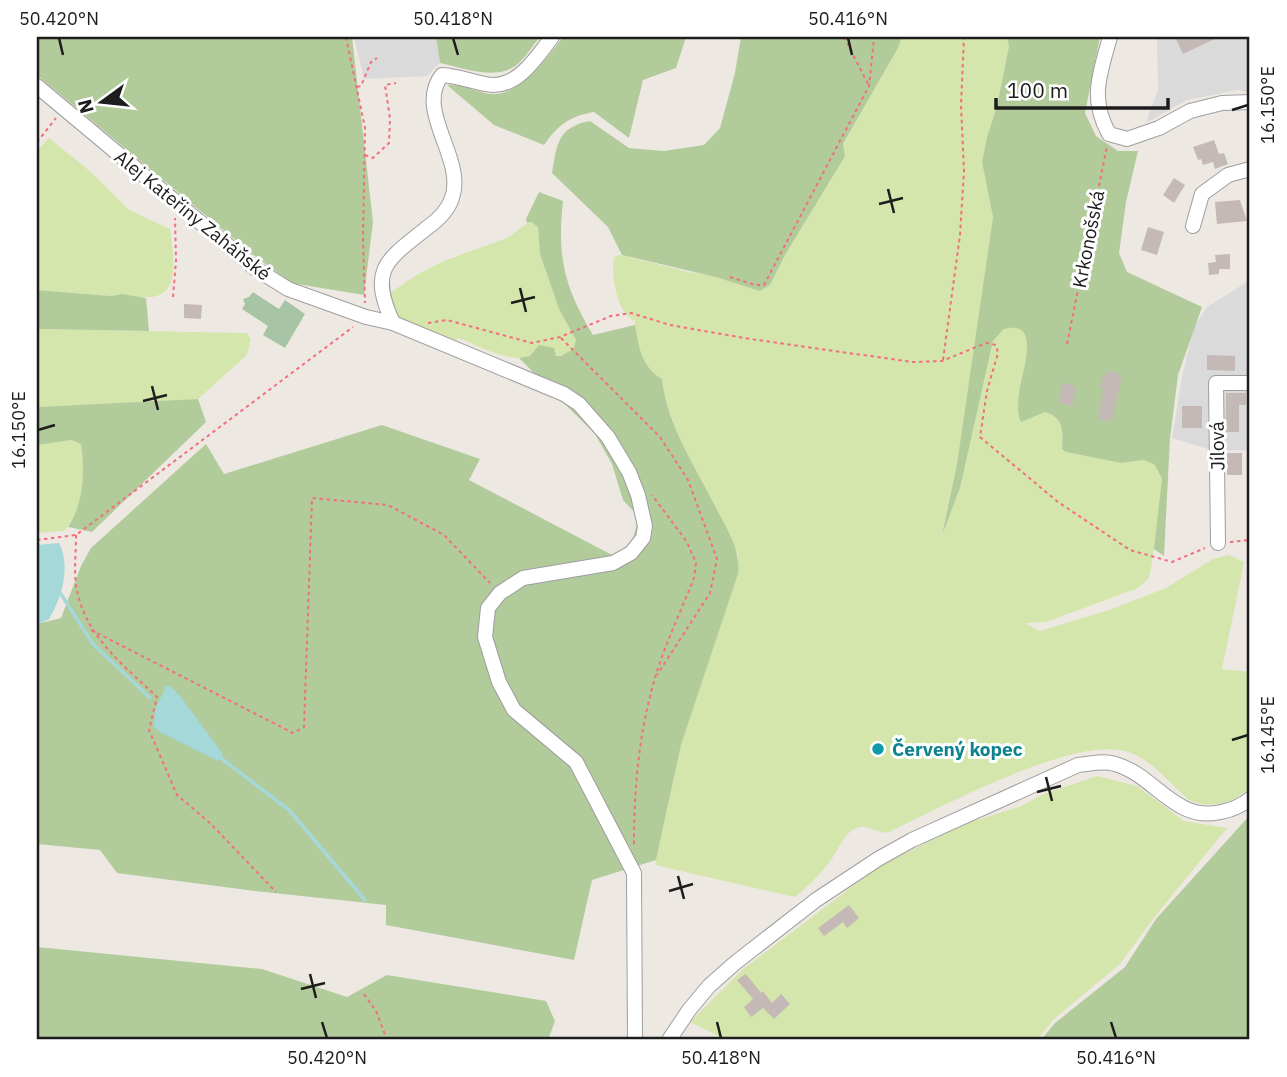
<svg xmlns="http://www.w3.org/2000/svg" width="1287" height="1077" viewBox="0 0 1287 1077" font-family="'IBM Plex Sans',sans-serif">
  <style>
    .residential { fill: #dbdada }
    .grass { fill: #d4e6ab }
    .forest { fill: #b2cb9a }
    .cemetery { fill: #a7c5a5 }
    .water { fill: #a5d8d9 }
    .lines { fill: none; stroke-linecap: round; stroke-linejoin: round }
    .stream { stroke: #a5d8d9; stroke-width: 3.5 }
    .building { fill: #c5b9b7 }
    .minor-casing { stroke: #9e9e9e; stroke-width: 16 }
    .path { stroke: #f26f7d; stroke-width: 2; stroke-dasharray: 3.5 3.5; stroke-linecap: butt }
    .minor { stroke: #fff; stroke-width: 14 }
    .ticks { fill: none; stroke: #1d1d1d; stroke-width: 2.5 }
    .culture-dot { fill: #0f9aa8; stroke: #fff; stroke-width: 2.5 }
    .labels { text-anchor: middle; dominant-baseline: central; stroke-width: 6; stroke-linejoin: round; paint-order: stroke }
    .street-label { font-size: 19px; fill: #1d1d1d; stroke: #fff }
    .culture-label { font-size: 19px; font-weight: bold; fill: #0d838f; stroke: #fff; text-anchor: start }
    .neatline { fill: none; stroke: #1d1d1d; stroke-width: 2.5 }
    .ticks-label { font-size: 18px; text-anchor: middle; fill: #1d1d1d }
  </style>
  <rect width="100%" height="100%" fill="#eee8e3"/>
  <g class="residential">
    <polygon points="354,37 436,37 440,63 427,76 364,79"/>
    <polygon points="1173,37 1250,37 1250,93 1238,90 1187,100 1146,123 1158,89 1157,38 1168,39"/>
    <polygon points="1250,280 1250,450 1215,451 1172,438 1182,377 1194,327 1207,307"/>
  </g>
  <g class="grass">
    <path d="M902 37H1007L1009 46 997 106 987 137 982 162 993 217 957 465 941 537 960 488 993 341 1004 329C1044 318 1021 376 1019 393 1018 402 1023 412 1025 420L1044 412C1064 418 1063 431 1062 449L1066 452 1121 463 1144 460 1155 465 1162 479 1161 501 1151 569 1148 579 1138 588 1046 622 1025 623 1040 631 1112 609 1166 588 1213 559 1229 555 1244 562 1222 669 1250 672V783L1249 789C1231 804 1210 809 1189 800 1170 784 1154 762 1131 753 1079 731 938 810 886 833 877 832 867 825 859 827 842 832 838 854 827 865 818 877 807 887 795 897L655 865 681 745 738 574V555C716 501 669 436 662 379 641 366 635 345 635 321 617 313 613 282 613 264L614 257 620 255 689 272 770 285 785 255 844 156 843 145 898 48Z"/>
    <path d="M49 138 92 173 129 210 170 229C173 255 183 300 144 297 132 297 123 294 111 296L37 290V151Z"/>
    <path d="M531 222 538 227 540 254 559 309 576 340C568 365 552 352 534 354 530 355 527 357 523 358 502 359 478 346 459 338L451 344 396 319 386 297C404 282 425 269 447 260 466 252 485 247 504 239 514 235 522 225 531 222Z"/>
    <polygon points="37,329 247,333 251,339 247,355 198,399 37,407"/>
    <path d="M71 440 81 444C85 472 85 509 64 531L37 533V445Z"/>
    <polygon points="1097,776 1137,786 1184,821 1227,828 1156,915 1120,964 1054,1019 1037,1040 727,1040 690,1022 743,969 878,867 961,825 1019,807 1044,794"/>
  </g>
  <g class="forest">
    <polygon points="37,37 352,37 373,222 364,295 291,283 252,254 37,75"/>
    <path d="M436 37H540C533 45 527 55 519 63 498 82 464 68 440 63Z"/>
    <path d="M563 37H686L676 68 643 80 629 138 594 112C570 116 558 125 544 145L494 125 447 85C464 83 479 95 496 94 523 92 548 56 563 37Z"/>
    <path d="M741 37H902L898 48 843 144 845 156 785 255 770 285 760 291 716 277 622 255 608 227 552 173C557 145 557 127 590 121L629 148 664 151 704 145 720 128 735 73Z"/>
    <path d="M1007 37H1100L1085 113 1096 136 1118 151H1138L1126 202 1119 253 1127 272 1202 307 1178 375 1170 438 1164 556 1154 549 1162 479 1155 465 1144 460 1121 463 1066 452 1062 449C1063 431 1064 418 1045 412L1021 422C1017 414 1018 402 1019 394 1020 377 1044 318 1004 329L993 341 960 488 942 535 957 464 993 217 982 162 987 137 997 106 1009 46Z"/>
    <path d="M539 192 563 201C557 257 564 287 593 335L635 325C639 348 641 366 662 379 667 425 696 468 716 508 727 529 741 550 738 574L681 745 656 860 592 880 574 960 386 925V905L255 891 117 873 100 850 37 844V624L61 618 81 566 91 548 206 444 224 474 382 425 480 459 469 480 612 555C632 546 635 538 638 516L623 500 612 464 595 434 519 358 530 356 539 345 554 348 556 356H561L573 349 576 340 559 309 540 254 538 227 531 222 527 223 526 219Z"/>
    <polygon points="37,290 111,296 122,294 146,298 149,331 37,329"/>
    <path d="M198 399 206 422 92 532 68 527C84 503 85 471 81 444L71 440 37 445V407Z"/>
    <polygon points="1250,815 1250,1040 1041,1040 1055,1023 1125,967 1156,919"/>
    <polygon points="37,947 262,969 347,997 387,975 546,1001 555,1021 548,1040 37,1040"/>
  </g>
  <polygon class="cemetery" points="253,292 279,309 285,300 305,314 285,348 263,335 268,326 242,309 245,304 243,299 249,297"/>
  <g class="water">
    <path d="M59 543C71 567 62 597 49 619L37 625V545Z"/>
    <polygon points="166,686 170,686 180,696 223,754 218,761 158,731 154,726 155,710"/>
  </g>
  <g class="lines">
    <g class="stream">
      <polyline points="59,591 93,644 150,698"/>
      <polyline points="217,755 289,810 365,900"/>
    </g>
  </g>
  <g class="building">
    <polygon points="1175,37 1219,37 1183,54"/>
    <polygon points="1214,140 1219,154 1224,153 1228,164 1215,169 1213,162 1203,165 1201,159 1198,160 1193,147"/>
    <polygon points="1174,178 1185,185 1174,203 1163,195"/>
    <polygon points="1240,200 1247,221 1217,224 1215,202"/>
    <polygon points="1148,227 1164,232 1157,255 1141,250"/>
    <polygon points="1230,254 1230,269 1219,269 1219,274 1209,275 1208,263 1216,262 1215,255"/>
    <polygon points="184,304 202,305 201,319 184,318"/>
    <polygon points="1207,355 1235,356 1235,371 1207,370"/>
    <polygon points="1107,371 1122,374 1112,421 1098,419 1103,389 1100,388 1102,377 1105,378"/>
    <polygon points="1062,383 1076,386 1072,406 1059,403"/>
    <polygon points="1226,393 1246,393 1246,405 1239,405 1239,432 1226,432"/>
    <rect x="1182" y="406" width="20" height="22"/>
    <rect x="1227" y="453" width="15" height="22"/>
    <polygon points="849,905 859,918 847,928 843,922 824,936 818,928"/>
    <polygon points="746,974 761,993 763,991 772,1003 781,994 790,1004 774,1019 763,1008 751,1017 744,1007 753,999 737,980"/>
  </g>
  <g class="lines">
    <g class="minor-casing">
      <g id="minor">
        <path d="M1110 37C1100 74 1089 98 1109 134L1127 139 1159 128 1190 111 1222 103 1250 102"/>
        <polyline points="37,86 256,269 288,289 366,317 393,323 564,394 579,404 608,437 629,472 638,495 645,526 643,538 631,553 613,563 523,578 500,593 488,608 485,637 499,682 514,710 576,762 634,873 635,1040"/>
        <polyline points="1193,226 1202,194 1228,175 1250,169"/>
        <path d="M393 323C368 268 387 260 428 227 438 220 448 210 452 198 466 158 414 111 442 75 457 76 470 81 485 84 516 91 536 58 552 37"/>
        <polyline points="1218,543 1216,383 1250,383"/>
        <path d="M669 1040 689 1010 709 986 735 963 816 900 878 859 912 840 1078 765C1090 764 1103 760 1115 764 1155 775 1175 823 1221 812 1231 810 1241 806 1250 799"/>
      </g>
    </g>
    <g class="path">
      <polyline points="346,37 365,128 363,240 365,303"/>
      <polyline points="844,37 869,86"/>
      <polyline points="357,87 361,86 371,62 377,58"/>
      <polyline points="37,142 56,118"/>
      <polyline points="365,155 373,158 389,143 390,118 385,85 396,83"/>
      <polyline points="730,277 755,285 764,285 869,86 874,39"/>
      <polyline points="173,297 176,261 175,218"/>
      <polyline points="428,323 447,320 532,343 560,337 611,316 631,313 670,325 750,339 912,362 942,361 986,343 996,345 998,353 987,391 980,437 1058,502 1130,550 1172,562 1205,548"/>
      <polyline points="561,338 660,437 688,480 717,559 710,593 657,675"/>
      <polyline points="1067,344 1107,146"/>
      <polyline points="943,360 960,235 964,171 961,105 964,37"/>
      <path d="M76 535C76 554 73 577 78 595 89 640 126 667 157 697L149 730 177 795 211 824 276 892"/>
      <polyline points="37,540 76,535 353,327"/>
      <polyline points="1230,542 1250,540"/>
      <polyline points="91,630 293,733 304,727 312,498 388,505 444,535 490,583"/>
      <path d="M634 844C634 788 639 732 655 678 665 644 681 611 694 578L696 563 687 542 652 495"/>
      <polyline points="364,994 376,1011 387,1040"/>
    </g>
    <use href="#minor" class="minor"/>
  </g>
  <path class="ticks" d="M59 38 63 55M453 38 458 55M848 38 852 55M1232 110 1248 105M888 189 894 213M879 204 903 198M520 288 526 312M511 303 535 297M152 386 158 410M143 401 167 395M38 430 55 425M1232 740 1248 735M1046 777 1052 801M1037 792 1061 786M678 876 684 899M669 891 693 884M310 974 316 998M301 989 325 983M322 1022 327 1038M717 1022 721 1038M1111 1022 1116 1038"/>
  <circle class="culture-dot" cx="878" cy="749" r="7"/>
  <g class="labels">
    <g class="street-label">
      <text transform="translate(193 215) rotate(39)">Alej Kateřiny Zaháňské</text>
      <text transform="translate(1088 239) rotate(-79)">Krkonošská</text>
      <text transform="translate(1217 446) rotate(-91)">Jílová</text>
    </g>
    <g class="culture-label">
      <text x="892" y="749">Červený kopec</text>
    </g>
  </g>
  <rect width="1287" height="1077" fill="none" stroke="#ffffff" stroke-width="77"/>
  <g transform="translate(102 102) rotate(255)" stroke="#ffffff" stroke-width="5" paint-order="stroke">
  <path d="M0-5L12 26L0 18L-12 26Z" fill="#1d1d1d"/>
  <text y="-10" font-size="19" font-weight="bold" text-anchor="middle" fill="#1d1d1d">N</text>
  </g>
  <path d="M996 98v10h172v-10" fill="none" stroke="#1d1d1d" stroke-width="3.5"/>
  <text x="1007" y="98" font-size="21" fill="#1d1d1d" stroke="#ffffff" stroke-width="5" paint-order="stroke">100 m</text>
  <rect x="38" y="38" width="1210" height="1000" class="neatline"/>
  <g class="ticks-label">
    <text x="59" y="25">50.420°N</text>
    <text x="453" y="25">50.418°N</text>
    <text x="848" y="25">50.416°N</text>
    <text transform="translate(1268 105) rotate(-90)" y="6">16.150°E</text>
    <text transform="translate(19 430) rotate(-90)" y="6">16.150°E</text>
    <text transform="translate(1268 735) rotate(-90)" y="6">16.145°E</text>
    <text x="327" y="1064">50.420°N</text>
    <text x="721" y="1064">50.418°N</text>
    <text x="1116" y="1064">50.416°N</text>
  </g>
</svg>
